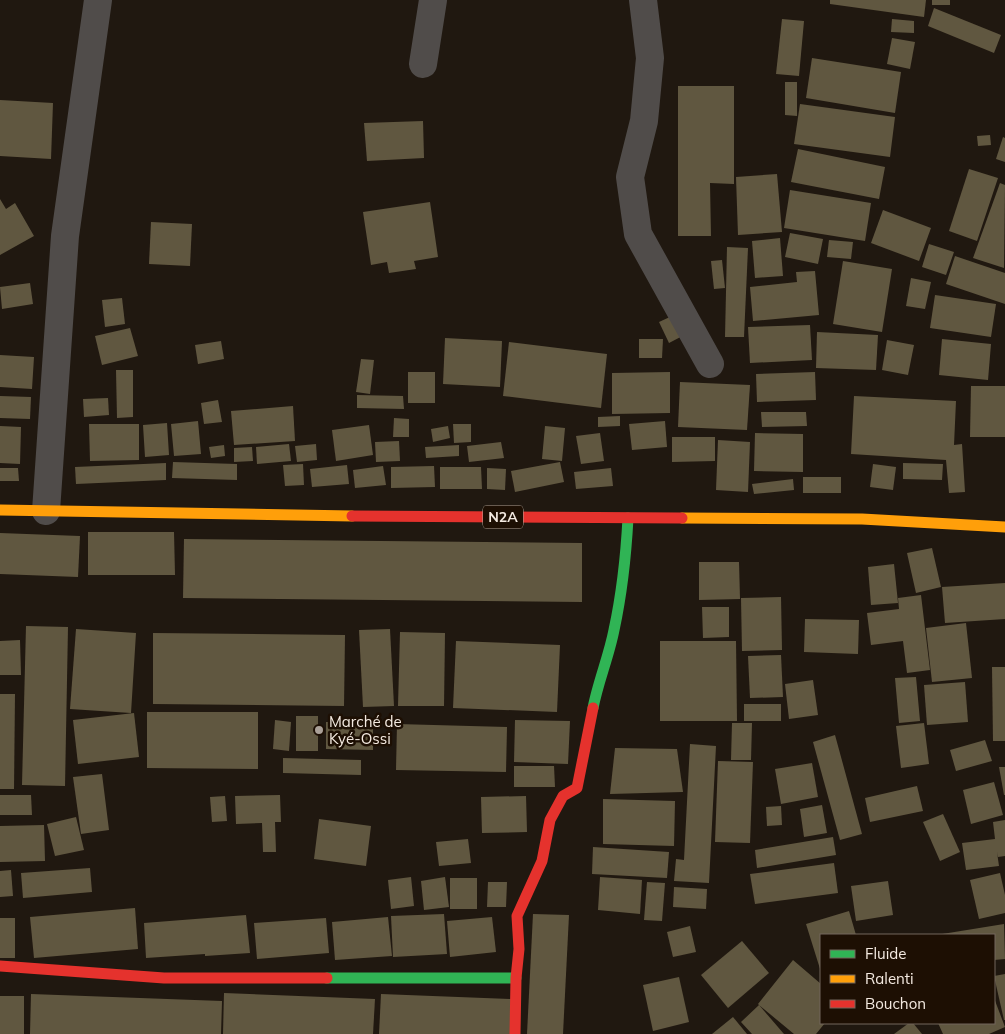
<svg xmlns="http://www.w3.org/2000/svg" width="1005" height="1034" viewBox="0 0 1005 1034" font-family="Mulish,sans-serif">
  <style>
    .building { fill: #605740 }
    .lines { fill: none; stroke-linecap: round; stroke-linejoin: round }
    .street { stroke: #504c4a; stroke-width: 28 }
    .fast { stroke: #30b455; stroke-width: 11 }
    .slow { stroke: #ff9f0a; stroke-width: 11 }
    .jam { stroke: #e5322d; stroke-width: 11 }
    .poi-dot { fill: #aaa098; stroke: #1d0f03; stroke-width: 2 }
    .labels { text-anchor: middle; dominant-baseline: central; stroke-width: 5; stroke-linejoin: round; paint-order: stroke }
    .shield { fill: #1d0f03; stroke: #b4a89e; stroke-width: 1 }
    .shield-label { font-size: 14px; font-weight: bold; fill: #f4eae1 }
    .poi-label { font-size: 15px; fill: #f4eae1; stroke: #1d0f03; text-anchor: start }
  </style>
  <rect width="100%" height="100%" fill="#201810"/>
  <g class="building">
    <polygon points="830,0 926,0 924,17 830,4"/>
    <rect x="932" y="0" width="18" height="5"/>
    <polygon points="934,8 1001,35 994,53 928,26"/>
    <polygon points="782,19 804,21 799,76 776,74"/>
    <polygon points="892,19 914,21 914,33 891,32"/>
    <polygon points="892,38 915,42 910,69 887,64"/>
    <polygon points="812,58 901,72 895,113 806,98"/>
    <polygon points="785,82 797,82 797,116 785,115"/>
    <polygon points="678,86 734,86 734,184 710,183 711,236 678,236"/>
    <polygon points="0,100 53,103 51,159 0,156"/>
    <polygon points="800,104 895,117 890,157 794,144"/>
    <polygon points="423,121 424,158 367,161 364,123"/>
    <polygon points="990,135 991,145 978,146 977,136"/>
    <polygon points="1003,137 1005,138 1005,162 996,159"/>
    <polygon points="798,149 885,167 879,199 791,182"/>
    <polygon points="969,169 998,178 977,241 949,231"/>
    <polygon points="777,174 782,232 738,235 736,177"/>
    <polygon points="1000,183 1005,185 1004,268 973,258"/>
    <polygon points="790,190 871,203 865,241 784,228"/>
    <polygon points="0,199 6,209 15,203 34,236 0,255"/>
    <polygon points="430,202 438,257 414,261 416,269 389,273 387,262 371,265 363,212"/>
    <polygon points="883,210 931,228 919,261 871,243"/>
    <polygon points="151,222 192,224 190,266 149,264"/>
    <polygon points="790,233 823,239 818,264 785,257"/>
    <polygon points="780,238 783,276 755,278 752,241"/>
    <polygon points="829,240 853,242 851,259 827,257"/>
    <polygon points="929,244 954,252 946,275 922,267"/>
    <polygon points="727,247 748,248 744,337 725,337"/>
    <polygon points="955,256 1005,273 1005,304 946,284"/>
    <polygon points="722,260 725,288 714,289 711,261"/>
    <polygon points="843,261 892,269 882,332 833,324"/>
    <polygon points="815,271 819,315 753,321 750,287 797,282 796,272"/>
    <polygon points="911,278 931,282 925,309 906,306"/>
    <polygon points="30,283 33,304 2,309 0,287"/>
    <polygon points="935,295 996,304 991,337 930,328"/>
    <polygon points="122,298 125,324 105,327 102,300"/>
    <polygon points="685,310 694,330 669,343 659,322"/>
    <polygon points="810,325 812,360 750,363 748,327"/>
    <polygon points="130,328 138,356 102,365 95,336"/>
    <polygon points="817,332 878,335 876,370 816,368"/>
    <polygon points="445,338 502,341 500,387 443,384"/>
    <polygon points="639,339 663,339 662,358 639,358"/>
    <polygon points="942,339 991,344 988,380 939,375"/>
    <polygon points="887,340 914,345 908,375 882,370"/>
    <polygon points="221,341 224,359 198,364 195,345"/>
    <polygon points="509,342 607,354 601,408 503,396"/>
    <polygon points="0,355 34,357 32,389 0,387"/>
    <polygon points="361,359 374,360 370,394 356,392"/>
    <polygon points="116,370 133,370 133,417 117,418"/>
    <rect x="408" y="372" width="27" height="31"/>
    <polygon points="670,372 670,413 612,414 612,373"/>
    <polygon points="815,372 816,400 757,402 756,374"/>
    <polygon points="680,382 750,385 747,430 678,427"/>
    <polygon points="971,386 1005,386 1005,437 970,437"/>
    <polygon points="357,395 403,396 404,409 357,408"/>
    <polygon points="0,396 31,397 30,419 0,418"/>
    <polygon points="854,396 956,401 954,445 962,444 965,492 949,493 946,460 851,454"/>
    <polygon points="108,398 109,415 84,417 83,399"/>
    <polygon points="218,400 222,422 204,424 201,403"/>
    <polygon points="293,406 295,441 234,445 231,411"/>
    <polygon points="761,412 806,412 807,426 762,427"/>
    <polygon points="620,416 620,426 598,427 598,417"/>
    <polygon points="394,418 409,419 409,437 393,437"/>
    <polygon points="198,421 201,454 174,456 171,424"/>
    <polygon points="665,421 667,447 632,450 629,424"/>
    <polygon points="167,423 169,455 145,457 143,425"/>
    <polygon points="89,424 139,424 139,460 90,461"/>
    <polygon points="453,424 471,424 471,442 454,443"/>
    <polygon points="369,425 373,455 336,461 332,430"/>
    <polygon points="0,426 21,427 20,464 0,463"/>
    <polygon points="448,426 450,438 433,442 431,429"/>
    <polygon points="545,426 565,428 562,461 542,459"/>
    <polygon points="600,433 604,461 581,464 576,436"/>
    <polygon points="755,433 803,434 803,472 754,471"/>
    <polygon points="672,437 715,437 715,461 672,462"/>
    <polygon points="718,440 750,442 748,492 716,490"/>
    <polygon points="399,441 400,461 376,462 375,442"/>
    <polygon points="501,442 504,458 469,462 467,446"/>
    <polygon points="289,444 291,461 257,464 256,447"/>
    <polygon points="316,444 317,460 297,462 295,446"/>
    <polygon points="224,445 225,456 211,458 209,447"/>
    <polygon points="459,445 459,456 426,458 425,447"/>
    <polygon points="252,447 253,461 234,462 234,448"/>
    <polygon points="173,462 237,464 237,480 172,478"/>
    <polygon points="560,462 564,482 515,492 511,471"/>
    <polygon points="166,463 166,480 76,484 75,467"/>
    <polygon points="903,463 943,464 942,480 903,479"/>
    <polygon points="303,464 304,485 285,486 283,465"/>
    <polygon points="873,464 896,467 893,490 870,487"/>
    <polygon points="347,465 349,484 312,487 310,469"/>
    <polygon points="383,466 386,485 355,488 353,470"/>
    <polygon points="434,466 435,487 391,488 391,467"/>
    <polygon points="440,467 481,467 482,489 440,489"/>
    <polygon points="0,468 18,468 19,481 0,481"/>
    <polygon points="487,468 506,469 505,490 487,489"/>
    <polygon points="611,468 613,486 576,489 574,472"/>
    <rect x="803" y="477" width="38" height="16"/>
    <polygon points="793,479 794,490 754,494 752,484"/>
    <polygon points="88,532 174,532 175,575 88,575"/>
    <polygon points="0,533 80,536 78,577 0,574"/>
    <polygon points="184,539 582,543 582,602 183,598"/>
    <polygon points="932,548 941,587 916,593 907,553"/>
    <polygon points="699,562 739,562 740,599 699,600"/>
    <polygon points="894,564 898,603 871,605 868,567"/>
    <polygon points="1005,583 1005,619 945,623 942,587"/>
    <polygon points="921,595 930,670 907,673 903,641 871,645 867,613 899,609 898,598"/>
    <polygon points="781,597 782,650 742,651 741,598"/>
    <polygon points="702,607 729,607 729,637 703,638"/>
    <polygon points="805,619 859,620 858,654 804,652"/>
    <polygon points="966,623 972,678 932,682 926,628"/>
    <polygon points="26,626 68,627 65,786 22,785"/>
    <polygon points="76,629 136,633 131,713 70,709"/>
    <polygon points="390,629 394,706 363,707 359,630"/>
    <polygon points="400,632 445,633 444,706 398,706"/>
    <polygon points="153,633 345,635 344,706 153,704"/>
    <polygon points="20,640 21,675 0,675 0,641"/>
    <polygon points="456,641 560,645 557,712 453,708"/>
    <polygon points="660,641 736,641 737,721 660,721"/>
    <polygon points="781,655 783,697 750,698 748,656"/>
    <polygon points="992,667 1005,667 1005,741 993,741"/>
    <polygon points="916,677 920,721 899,723 895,678"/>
    <polygon points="813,680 818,715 789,719 785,684"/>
    <polygon points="965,682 968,722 927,725 924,685"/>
    <polygon points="0,694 15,694 14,789 0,789"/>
    <rect x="744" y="704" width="37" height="17"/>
    <polygon points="147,712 258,712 258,769 147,768"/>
    <polygon points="134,713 139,757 78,764 73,720"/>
    <rect x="296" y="716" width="22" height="35"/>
    <polygon points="275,720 291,722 289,751 273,749"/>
    <polygon points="515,720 570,721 568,764 514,762"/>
    <polygon points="326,722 373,722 373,750 326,749"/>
    <polygon points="732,723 752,723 751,760 731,760"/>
    <polygon points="924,723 929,764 901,768 896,726"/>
    <polygon points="397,724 507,727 506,772 396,770"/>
    <polygon points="835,735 862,834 840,840 813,742"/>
    <polygon points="985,740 992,761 956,771 950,750"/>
    <polygon points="690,744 716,746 709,883 674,881 676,859 684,860"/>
    <polygon points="615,748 677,749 683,792 610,794"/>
    <polygon points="283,758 361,760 361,775 283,773"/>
    <polygon points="718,761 753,762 750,843 715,842"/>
    <polygon points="812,763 818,797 781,804 775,769"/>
    <polygon points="514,766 554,766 555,787 514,787"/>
    <polygon points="999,767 1005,767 1005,795 1004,795"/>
    <polygon points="102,774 109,830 81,834 73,777"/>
    <polygon points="994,782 1003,815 971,824 963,790"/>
    <polygon points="917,786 923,811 870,822 865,798"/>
    <polygon points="0,795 31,795 32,815 0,815"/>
    <polygon points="280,795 281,822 275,822 276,852 263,852 262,823 236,824 235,796"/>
    <polygon points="225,796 227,821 212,822 210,797"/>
    <polygon points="526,796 527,832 482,833 481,797"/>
    <polygon points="603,799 675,801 674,846 603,844"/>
    <polygon points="822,805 827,833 804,837 800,809"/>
    <polygon points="781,806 782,825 767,826 766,807"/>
    <polygon points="943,814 960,852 940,861 923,822"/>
    <polygon points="76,817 84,850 55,856 47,824"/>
    <polygon points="319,819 371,826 366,866 314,859"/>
    <polygon points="1005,820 1005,856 998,857 997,852 999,866 966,870 962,843 995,839 993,822"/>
    <polygon points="44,825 45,861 0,862 0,826"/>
    <polygon points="833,837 836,855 757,868 755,850"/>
    <polygon points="468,839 471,863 439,866 436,842"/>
    <polygon points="593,847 669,852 667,878 592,874"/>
    <polygon points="834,863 838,893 755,904 750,874"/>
    <polygon points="90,868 92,892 23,898 21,873"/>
    <polygon points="11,870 13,896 0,897 0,871"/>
    <polygon points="1000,873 1005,895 1005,913 979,919 970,880"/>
    <polygon points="411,877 414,906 391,909 388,880"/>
    <polygon points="445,877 449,907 424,910 421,881"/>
    <polygon points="600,877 642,880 640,914 598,910"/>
    <rect x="450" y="878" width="27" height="31"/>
    <polygon points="888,881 893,915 856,921 851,886"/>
    <polygon points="488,882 507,882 506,907 487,907"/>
    <polygon points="647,882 665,883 662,921 644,920"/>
    <polygon points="674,887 707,889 706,909 673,907"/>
    <polygon points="135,908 138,949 34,958 30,917"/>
    <polygon points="849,911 856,935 821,935 821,972 806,924"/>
    <polygon points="444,914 447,954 393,957 391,916"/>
    <polygon points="533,914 569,915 563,1034 527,1034"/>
    <polygon points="246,915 250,953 205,956 205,954 146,958 144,923"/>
    <polygon points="388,917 392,956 335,960 332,922"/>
    <polygon points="492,917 496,952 450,957 447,921"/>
    <rect x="0" y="918" width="15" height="40"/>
    <polygon points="326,918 329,953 257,959 254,923"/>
    <polygon points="1004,924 1005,959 994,960 994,935 936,935"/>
    <polygon points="690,926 696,952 673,957 667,932"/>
    <polygon points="742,941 769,973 728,1008 701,975"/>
    <polygon points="793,960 821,984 821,1023 825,1023 816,1034 794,1034 759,1005 784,1034 752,1034 741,1022 759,1005 758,1004"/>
    <polygon points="1005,974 1005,1020 1004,1020 994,976"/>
    <polygon points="679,977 689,1022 653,1031 643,985"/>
    <polygon points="224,993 375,999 373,1034 223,1034"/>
    <polygon points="31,994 222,1001 221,1034 30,1034"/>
    <polygon points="381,994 511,999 510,1034 379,1034"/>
    <rect x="0" y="996" width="24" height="38"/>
    <polygon points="994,998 1005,1027 989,1034 943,1034 938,1023 994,1023"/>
    <polygon points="733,1017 747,1034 712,1034"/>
    <polygon points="909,1023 913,1023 922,1034 894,1034"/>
  </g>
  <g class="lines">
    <g class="street">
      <polyline points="643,0 650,58 644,121 630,177 638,234 710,364"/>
      <polyline points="423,64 433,0"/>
      <polyline points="46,511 65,236 98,0"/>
    </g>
    <g class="fast">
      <path d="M593 708C598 682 609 656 614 630 622 593 626 556 628 518"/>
      <polyline points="327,978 516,978"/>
    </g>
    <g class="slow">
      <polyline points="0,510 352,516"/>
      <polyline points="682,518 862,519 1005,527"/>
    </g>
    <g class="jam">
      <polyline points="352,516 682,518"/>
      <polyline points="0,966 164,978 327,978"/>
      <polyline points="515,1034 516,978 519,949 517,916 542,861 550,820 563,796 577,788 593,708"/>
    </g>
  </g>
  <circle class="poi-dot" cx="319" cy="730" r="5"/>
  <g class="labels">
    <rect class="shield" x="483" y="505.5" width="40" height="23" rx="4"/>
    <g class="shield-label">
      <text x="503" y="517">N2A</text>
    </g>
    <g class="poi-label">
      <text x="329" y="721">Marché de<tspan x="329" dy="17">Kyé-Ossi</tspan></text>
    </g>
  </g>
  <rect x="820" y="934" width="175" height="90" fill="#1d0f03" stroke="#73675c"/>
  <rect x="830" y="950" width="25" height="8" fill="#30b455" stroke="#73675c"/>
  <text x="865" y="959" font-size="15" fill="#f4eae1">Fluide</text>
  <rect x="830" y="975" width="25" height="8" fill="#ff9f0a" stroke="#73675c"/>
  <text x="865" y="984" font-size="15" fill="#f4eae1">Ralenti</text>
  <rect x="830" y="1000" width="25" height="8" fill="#e5322d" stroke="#73675c"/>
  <text x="865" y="1009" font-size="15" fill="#f4eae1">Bouchon</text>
</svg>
